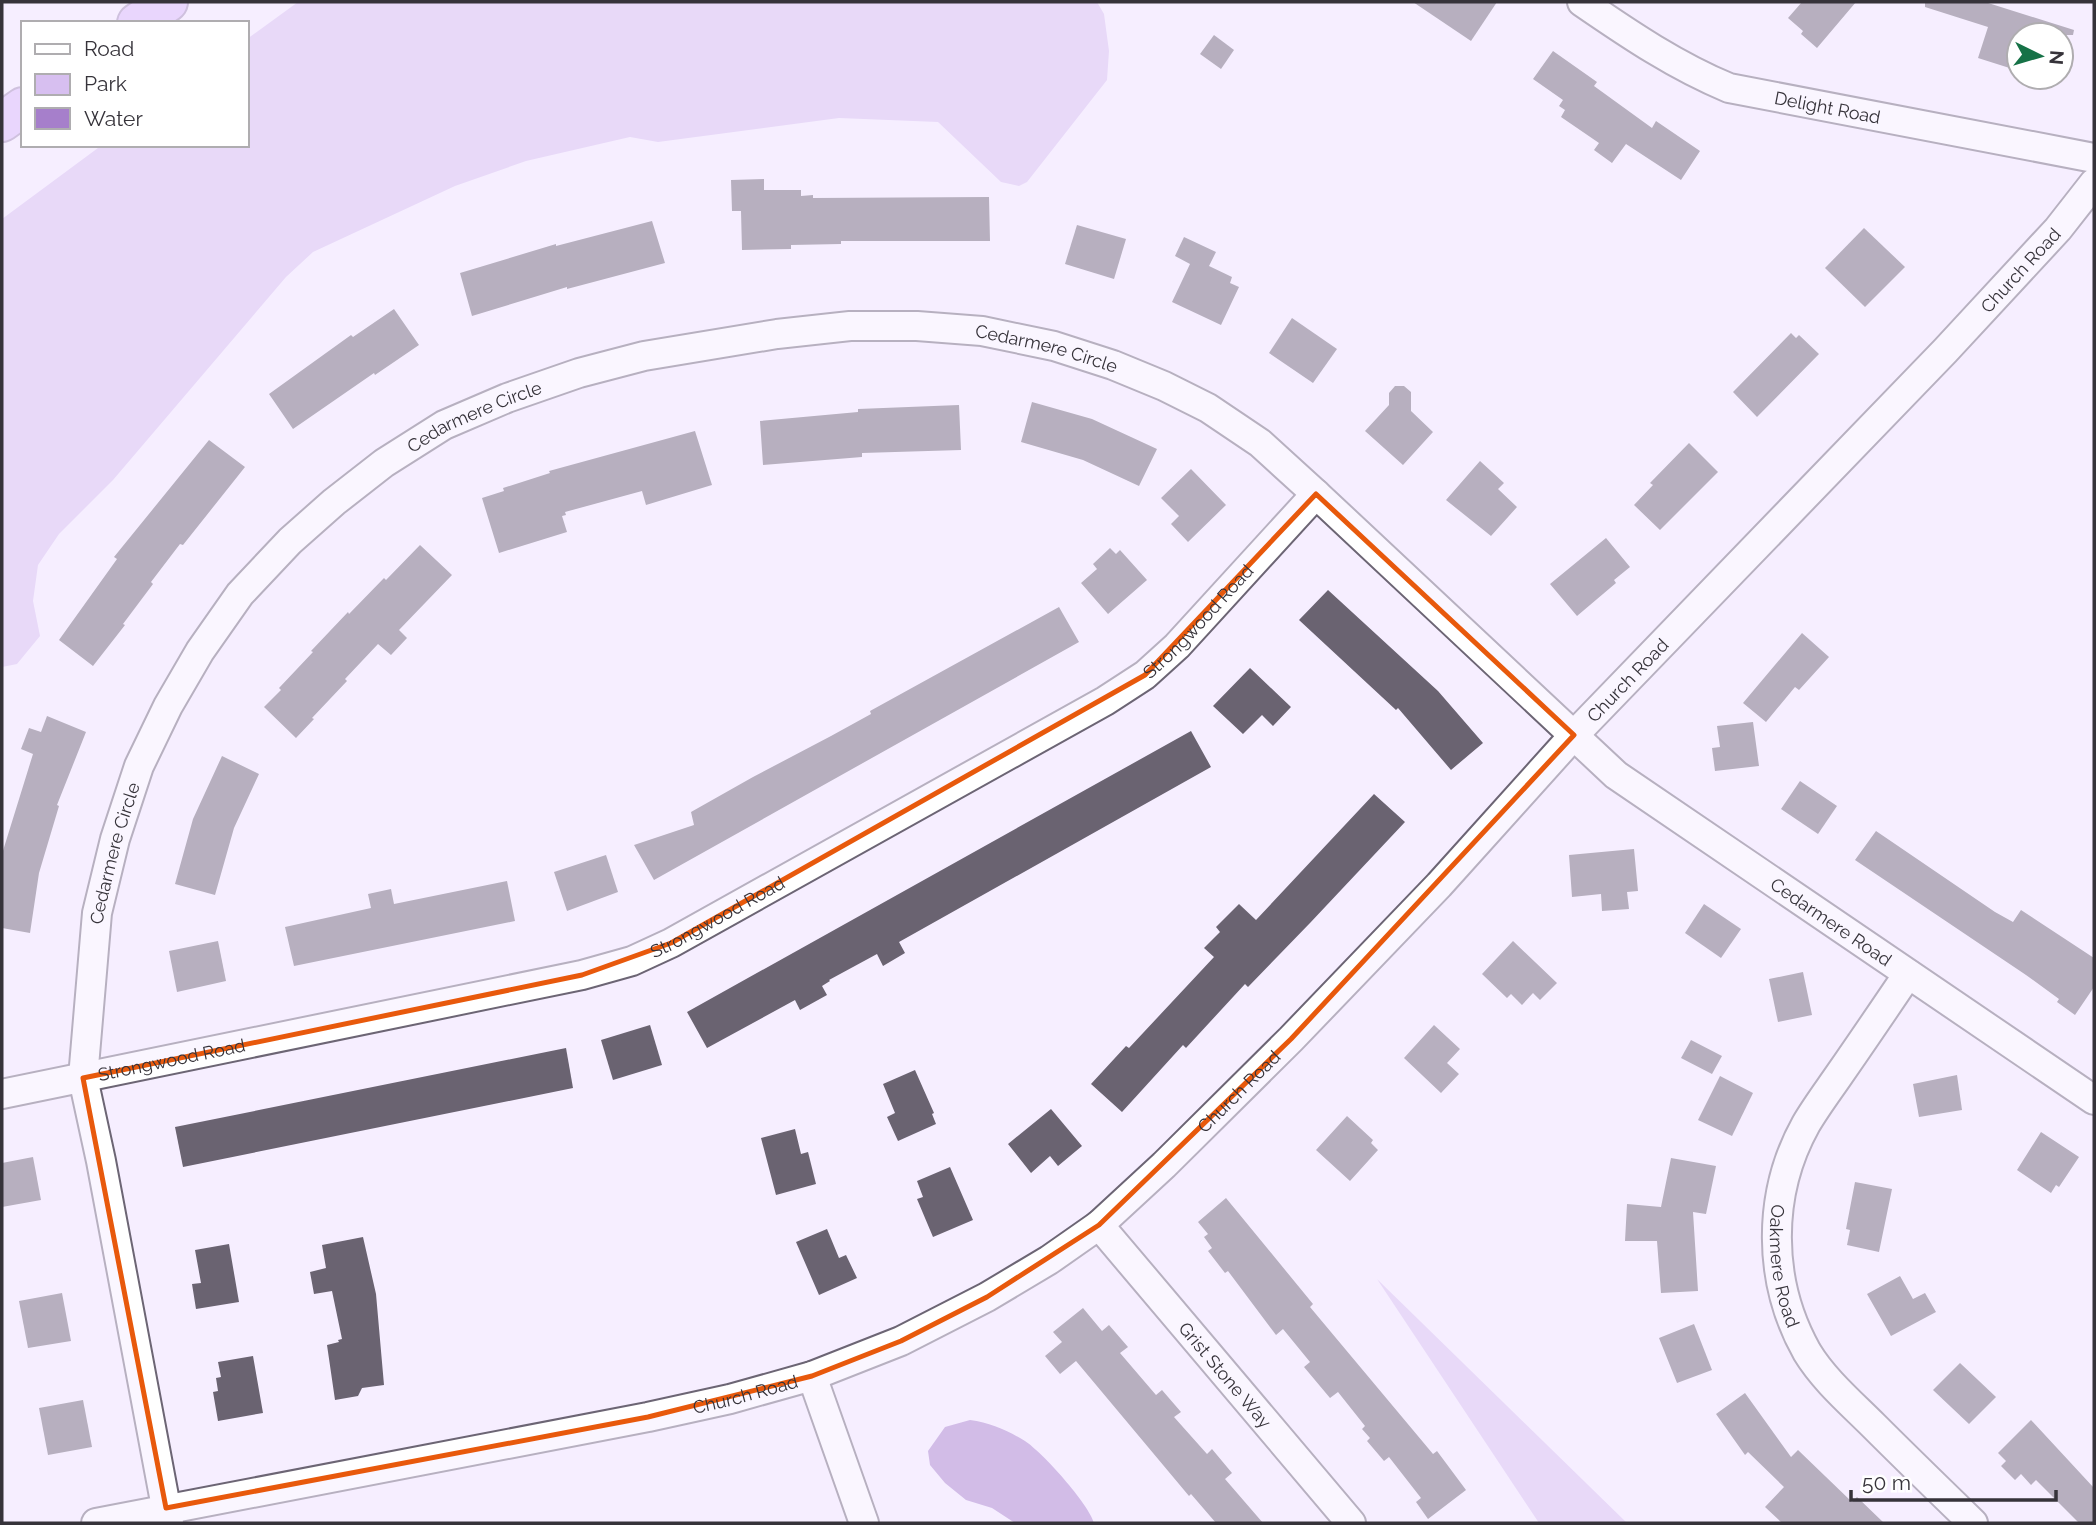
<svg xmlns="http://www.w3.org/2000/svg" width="2096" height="1525" viewBox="0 0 2096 1525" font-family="Raleway,sans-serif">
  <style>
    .green { fill: #d7bff0 }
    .water { fill: #a67fcb }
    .building { fill: #6a6371 }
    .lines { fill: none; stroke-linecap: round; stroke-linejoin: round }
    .street-casing { stroke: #6c6574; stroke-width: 32 }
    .highway-casing { stroke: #a089b7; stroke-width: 42 }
    .street { stroke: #fff; stroke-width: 28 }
    .highway { stroke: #d9b8fb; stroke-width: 38 }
    .marked { fill: none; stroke: #e8590c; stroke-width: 5; stroke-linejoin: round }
    .labels { text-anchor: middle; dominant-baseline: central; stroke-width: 7; stroke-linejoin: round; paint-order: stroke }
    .street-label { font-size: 18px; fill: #36333a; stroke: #fff }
  </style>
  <rect width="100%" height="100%" fill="#f6eeff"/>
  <g class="green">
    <polygon points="298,2 1097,2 1104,14 1109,51 1107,80 1027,182 1019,186 1001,182 938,122 839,118 658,142 630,137 526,161 455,186 313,252 286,277 113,480 59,534 38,565 33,601 40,636 17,664 2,667 2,219 102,145 247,145 247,39"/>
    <polygon points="1377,1279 1627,1523 1539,1523"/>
  </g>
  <path class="water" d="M970 1420C991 1423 1007 1430 1025 1441 1042 1452 1089 1504 1094 1523H1015L992 1508 966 1500 945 1483 930 1465 928 1451 945 1427Z"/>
  <g class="building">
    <polygon points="1413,2 1497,2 1471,41"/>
    <polygon points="1802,2 1856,2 1817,48 1801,34 1803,31 1788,18"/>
    <polygon points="1925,2 1985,2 2074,30 2073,35 2019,35 2019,71 1978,58 1988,27 1925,7"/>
    <polygon points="1214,35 1234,50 1221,69 1200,54"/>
    <polygon points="1553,51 1597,82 1594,86 1652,128 1656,121 1700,151 1681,180 1626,144 1612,163 1594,150 1599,143 1561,117 1565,110 1559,106 1563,100 1533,79"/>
    <polygon points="764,179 764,190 801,190 801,196 813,195 813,198 989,197 990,241 841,241 841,244 791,245 791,249 742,250 741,211 732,211 731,180"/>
    <polygon points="652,221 665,263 567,289 567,287 472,316 460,273 556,244 556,246"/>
    <polygon points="1077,225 1126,239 1114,279 1065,264"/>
    <polygon points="1864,228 1905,267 1865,307 1825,268"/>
    <polygon points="1184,237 1216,252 1209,266 1232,277 1230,283 1239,287 1221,325 1172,302 1190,264 1175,256"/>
    <polygon points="394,309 419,345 375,375 374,373 293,429 269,394 351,335 353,337"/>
    <polygon points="1292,318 1337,349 1313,383 1269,353"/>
    <polygon points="1791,333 1796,338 1799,335 1819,354 1757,417 1733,392"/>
    <polygon points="1395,386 1404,386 1411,392 1411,411 1433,432 1403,465 1365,431 1389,405 1389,393"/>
    <polygon points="1032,402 1092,419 1157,449 1139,486 1083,460 1021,442"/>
    <polygon points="959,405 961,450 862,453 862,457 763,465 760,421 858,412 858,409"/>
    <polygon points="695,431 712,485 646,505 642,491 565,512 566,515 562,516 567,532 499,553 482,498 504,491 503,488 550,473 549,471"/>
    <polygon points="209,440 245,467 183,545 180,544 151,582 153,584 123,624 125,625 93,666 59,640 117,559 114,557"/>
    <polygon points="1689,443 1718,472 1660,530 1634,505 1653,485 1650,483"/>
    <polygon points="1480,461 1504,483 1498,489 1517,507 1491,536 1446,500"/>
    <polygon points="1191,469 1226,505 1188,542 1171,524 1179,516 1161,498"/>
    <polygon points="1606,538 1630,567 1614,580 1616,583 1577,616 1550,584"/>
    <polygon points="420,545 452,575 399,630 407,638 391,655 378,644 345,679 347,681 312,718 314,719 296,738 264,707 281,690 279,688 313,652 311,651 348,612 349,614 384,578 386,580"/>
    <polygon points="1110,548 1116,554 1120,550 1147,580 1108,614 1081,583 1097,569 1093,564"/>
    <polygon points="1328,590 1438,691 1483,743 1451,770 1398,708 1396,710 1299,620"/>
    <polygon points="1059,607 1079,642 654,880 634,845 694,825 691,812 753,777 831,736 871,714 870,711"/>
    <polygon points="1802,633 1829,657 1799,690 1795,687 1766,722 1743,703"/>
    <polygon points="1250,668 1291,707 1273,726 1262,715 1243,734 1213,706"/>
    <polygon points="47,716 86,732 57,805 59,806 39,873 30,933 2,928 2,854 33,754 21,749 29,728 41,732"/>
    <polygon points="1753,722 1759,766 1715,771 1712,748 1720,747 1717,726"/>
    <polygon points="1191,731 1211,767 899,942 905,953 883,966 877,954 829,980 830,981 822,986 827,995 800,1010 795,1000 707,1048 687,1012"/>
    <polygon points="222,756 259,774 234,828 215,895 175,884 193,819"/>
    <polygon points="1800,781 1837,806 1818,834 1781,809"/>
    <polygon points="1374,794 1405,822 1310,923 1248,987 1245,984 1186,1048 1183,1045 1122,1112 1091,1084 1126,1046 1129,1048 1214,957 1204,948 1220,932 1216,927 1239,904 1256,920"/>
    <polygon points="1876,831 1995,912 2013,922 2021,910 2094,958 2094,987 2075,1015 2057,1002 2059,999 2026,975 1855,860"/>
    <polygon points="1634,849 1638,891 1627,892 1629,909 1602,911 1601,894 1572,897 1569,855"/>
    <polygon points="606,855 618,892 567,911 554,872"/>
    <polygon points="507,881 515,921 294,966 285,927 371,908 368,894 391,889 394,904"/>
    <polygon points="1704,904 1741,929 1721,958 1685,933"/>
    <polygon points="218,941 226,981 177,992 169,951"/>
    <polygon points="1513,941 1557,983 1540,1000 1533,993 1522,1005 1511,994 1507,998 1482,974"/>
    <polygon points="1803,972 1812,1015 1778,1022 1769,979"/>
    <polygon points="650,1025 662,1065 613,1080 601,1040"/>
    <polygon points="1434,1025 1460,1049 1447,1063 1459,1074 1441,1093 1404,1058"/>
    <polygon points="1691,1040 1722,1056 1712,1074 1681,1058"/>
    <polygon points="566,1048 573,1088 183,1167 175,1127"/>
    <polygon points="915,1070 934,1113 932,1114 936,1124 898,1141 887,1117 895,1113 883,1084"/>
    <polygon points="1957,1075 1962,1110 1919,1117 1913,1084"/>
    <polygon points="1720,1076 1753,1093 1732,1136 1698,1120"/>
    <polygon points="1051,1109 1082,1146 1058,1166 1050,1156 1031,1173 1008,1144"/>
    <polygon points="1347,1116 1373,1140 1371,1143 1378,1150 1350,1181 1316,1150"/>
    <polygon points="795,1129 801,1154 808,1152 816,1184 776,1195 761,1138"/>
    <polygon points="2041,1132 2079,1157 2059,1187 2056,1185 2051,1193 2017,1170"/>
    <polygon points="33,1157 41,1200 2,1207 2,1163"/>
    <polygon points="1671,1158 1716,1166 1706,1214 1693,1212 1698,1291 1661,1293 1657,1241 1625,1241 1627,1204 1661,1207"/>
    <polygon points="950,1167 973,1220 933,1237 917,1199 923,1197 917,1181"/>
    <polygon points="1855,1182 1892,1189 1879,1252 1847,1245 1850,1230 1846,1229"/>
    <polygon points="1226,1198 1313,1304 1310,1307 1433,1454 1437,1451 1466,1490 1428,1519 1416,1502 1421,1498 1389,1457 1384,1461 1367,1441 1370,1438 1362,1429 1365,1426 1338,1392 1330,1398 1304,1367 1310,1362 1283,1329 1276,1335 1228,1271 1225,1273 1208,1251 1212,1248 1204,1237 1208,1234 1198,1222"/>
    <polygon points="827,1229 839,1258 846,1255 857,1278 819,1295 796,1242"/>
    <polygon points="363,1237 376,1294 384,1385 362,1388 358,1396 335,1400 327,1345 339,1342 338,1340 342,1339 332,1291 314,1294 310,1272 326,1268 322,1245"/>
    <polygon points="229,1244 239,1302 196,1309 192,1284 201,1283 195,1250"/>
    <polygon points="1900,1276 1913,1299 1925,1293 1936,1312 1891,1336 1867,1294"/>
    <polygon points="62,1293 71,1341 28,1348 19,1301"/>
    <polygon points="1083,1308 1102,1331 1109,1325 1128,1347 1120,1353 1156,1395 1162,1390 1181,1412 1174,1417 1207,1454 1212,1449 1232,1473 1225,1479 1263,1523 1216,1523 1191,1494 1189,1496 1076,1361 1060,1374 1045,1356 1062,1342 1053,1332"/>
    <polygon points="1694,1324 1712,1370 1677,1383 1659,1338"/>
    <polygon points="253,1356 263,1413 218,1421 213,1392 218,1391 216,1378 221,1377 218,1362"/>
    <polygon points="1960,1363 1996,1397 1969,1424 1933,1390"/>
    <polygon points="1745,1393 1791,1457 1798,1450 1852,1502 1857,1497 1884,1523 1782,1523 1765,1507 1784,1487 1748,1452 1745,1455 1716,1414"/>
    <polygon points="83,1400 92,1447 48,1455 39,1408"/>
    <polygon points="2031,1420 2094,1488 2094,1523 2079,1523 2036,1480 2031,1485 2021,1474 2015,1480 2001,1466 2006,1461 1998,1453"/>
  </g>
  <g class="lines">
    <g class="street-casing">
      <g id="street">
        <path id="s1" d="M1582 2C1630 35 1676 66 1729 88L2094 158"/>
        <path id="s2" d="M1908 974C1885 1008 1862 1042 1839 1075 1828 1091 1816 1107 1806 1124 1767 1194 1767 1281 1807 1352 1824 1380 1851 1403 1874 1426 1907 1459 1940 1491 1973 1523"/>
        <path id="s3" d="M2 1094 582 975 632 961 671 943 1105 701 1145 675 1177 646 1316 494"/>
        <path id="s4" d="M1099 1225 1351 1523"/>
        <polyline points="812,1376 864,1523"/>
        <path id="s5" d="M96 1523 648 1417 730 1399 812 1376 901 1341 987 1297 1049 1260 1099 1225 1164 1165 1291 1039 1439 885 1574 735 1945 351 2058 229 2094 183"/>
        <path id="s6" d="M169 1523 101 1161 83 1078 97 913 115 839 139 766 168 706 200 651 240 594 290 541 334 502 384 463 444 425 507 398 579 373 644 356 777 334 850 326H917L982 331 1054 346 1113 365 1164 386 1208 408 1260 443 1316 494 1616 775 2094 1100"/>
      </g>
    </g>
    <g class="highway-casing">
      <g id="highway">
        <polyline points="137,23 168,2"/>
        <polyline points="2,122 23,107"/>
      </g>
    </g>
    <use href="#street" class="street"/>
    <use href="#highway" class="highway"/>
  </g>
  <path d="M0 0H2096V1525H0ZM1316 494 1574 735 1291 1039 1099 1225 987 1297 901 1341 812 1376 648 1417 166 1508 83 1078 582 975 671 943 1145 675Z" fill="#f6eeff" fill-opacity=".55" fill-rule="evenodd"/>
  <path class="marked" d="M1316 494 1574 735 1291 1039 1099 1225 987 1297 901 1341 812 1376 648 1417 166 1508 83 1078 582 975 671 943 1145 675Z"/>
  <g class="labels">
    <g class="street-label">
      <text stroke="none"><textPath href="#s1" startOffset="271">Delight Road</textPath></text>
      <text stroke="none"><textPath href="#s5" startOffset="2384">Church Road</textPath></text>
      <text stroke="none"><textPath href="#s6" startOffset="1857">Cedarmere Circle</textPath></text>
      <text stroke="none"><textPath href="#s6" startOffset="1269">Cedarmere Circle</textPath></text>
      <text stroke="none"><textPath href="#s3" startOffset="1307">Strongwood Road</textPath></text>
      <text stroke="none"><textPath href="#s5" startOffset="1816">Church Road</textPath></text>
      <text stroke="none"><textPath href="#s6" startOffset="681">Cedarmere Circle</textPath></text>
      <text stroke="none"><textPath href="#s3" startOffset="740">Strongwood Road</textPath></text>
      <text stroke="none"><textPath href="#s6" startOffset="2840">Cedarmere Road</textPath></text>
      <text stroke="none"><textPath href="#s3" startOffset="173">Strongwood Road</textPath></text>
      <text stroke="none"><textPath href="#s5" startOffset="1250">Church Road</textPath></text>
      <text stroke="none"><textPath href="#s2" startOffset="329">Oakmere Road</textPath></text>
      <text stroke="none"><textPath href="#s4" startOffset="196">Grist Stone Way</textPath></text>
      <text stroke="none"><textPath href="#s5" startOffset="662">Church Road</textPath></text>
    </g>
  </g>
  <rect width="2096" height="1525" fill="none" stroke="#36333a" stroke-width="7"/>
  <rect x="21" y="21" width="228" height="126" fill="#ffffff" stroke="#afadb0" stroke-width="2"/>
  <rect x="35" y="44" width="35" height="10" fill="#ffffff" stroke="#afadb0" stroke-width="2"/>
  <text x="84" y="56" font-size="21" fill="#36333a">Road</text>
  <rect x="35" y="74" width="35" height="21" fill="#d7bff0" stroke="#afadb0" stroke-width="2"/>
  <text x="84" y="91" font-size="21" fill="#36333a">Park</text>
  <rect x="35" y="108" width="35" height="21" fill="#a67fcb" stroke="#afadb0" stroke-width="2"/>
  <text x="84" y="126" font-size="21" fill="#36333a">Water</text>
  <g transform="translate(2040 56) rotate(95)"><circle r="33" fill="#ffffff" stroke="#afadb0" stroke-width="2"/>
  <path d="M0-5L12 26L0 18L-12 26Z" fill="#167247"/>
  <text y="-10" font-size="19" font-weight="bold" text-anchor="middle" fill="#36333a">N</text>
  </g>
  <path d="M1851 1490v10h205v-10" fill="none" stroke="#36333a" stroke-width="3.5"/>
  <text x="1862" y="1490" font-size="21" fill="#36333a" stroke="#ffffff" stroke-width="5" paint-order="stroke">50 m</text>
</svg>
